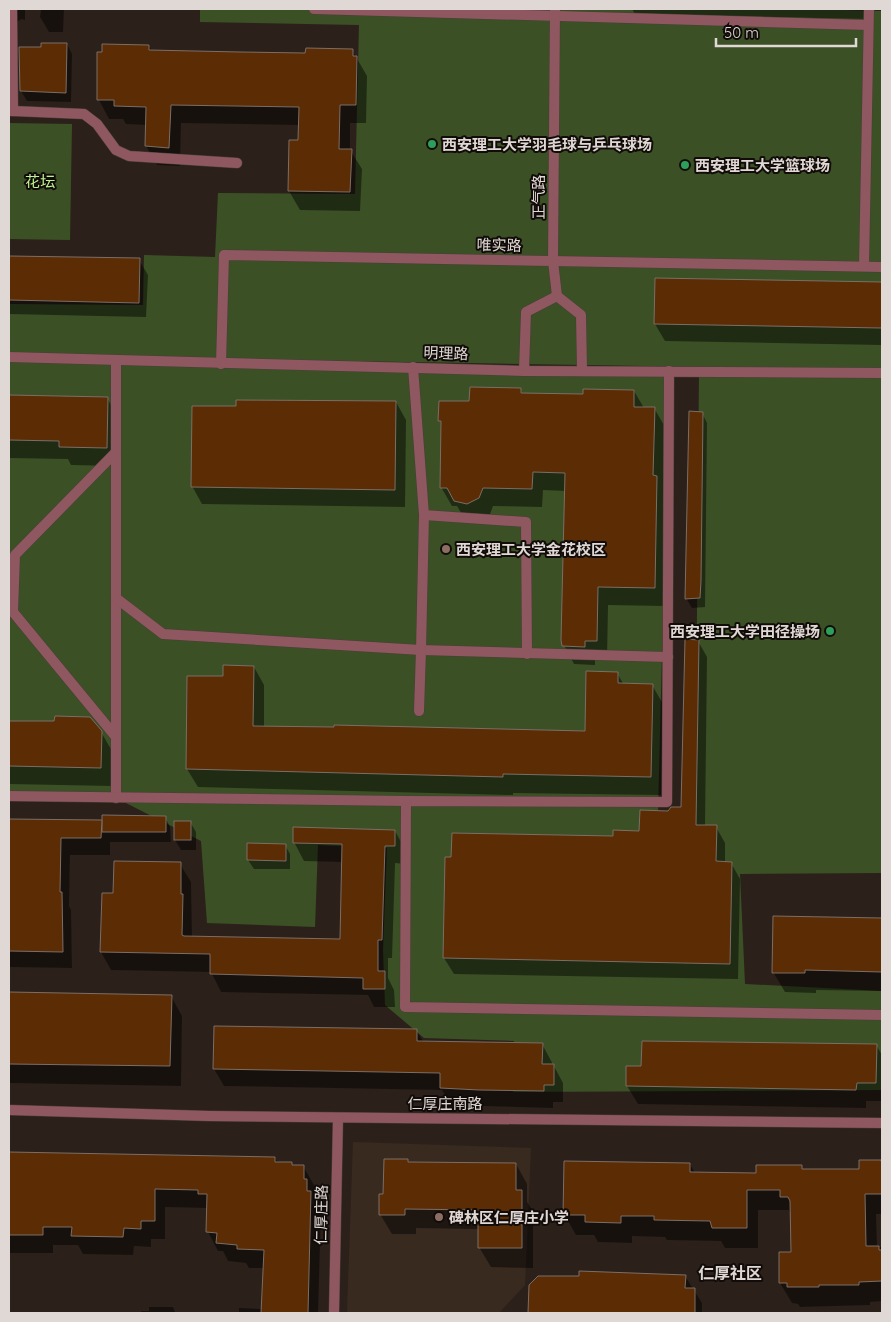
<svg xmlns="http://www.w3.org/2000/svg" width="891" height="1322" viewBox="0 0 891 1322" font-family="Quicksand,'Noto Sans SC',sans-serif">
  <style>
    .built { fill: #392a20 }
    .green { fill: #3b5125 }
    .shadow { fill: #0007 }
    .building { fill: #5c2c05; stroke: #7b6e66 }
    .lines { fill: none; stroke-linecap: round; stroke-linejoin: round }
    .service-casing { stroke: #493e38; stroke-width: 11 }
    .minor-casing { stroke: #493e38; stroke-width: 11 }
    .tertiary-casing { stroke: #493e38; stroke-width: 11 }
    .service { stroke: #8f5760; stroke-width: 10 }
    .minor { stroke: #8f5760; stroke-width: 10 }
    .tertiary { stroke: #8f5760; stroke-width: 10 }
    .leisure-dot { fill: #2e9e5b; stroke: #110c09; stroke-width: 2 }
    .education-dot { fill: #8d6e63; stroke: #110c09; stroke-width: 2 }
    .labels { text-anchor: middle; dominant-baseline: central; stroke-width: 4; stroke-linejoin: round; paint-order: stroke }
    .poi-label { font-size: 15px; font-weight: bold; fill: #e0d8d4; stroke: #110c09; text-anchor: start }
    .park-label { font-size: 15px; fill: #bff290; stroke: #110c09 }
    .street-label { font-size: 15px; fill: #e0d8d4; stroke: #110c09 }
    .neighbourhood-label { font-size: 16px; font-weight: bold; fill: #e0d8d4; stroke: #110c09 }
  </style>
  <rect width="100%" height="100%" fill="#2c211a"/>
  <polygon class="built" points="353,1142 531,1148 525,1285 499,1313 347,1313"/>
  <g class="green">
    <polygon points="200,9 808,9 882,11 882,370 39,356 669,371 657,854 695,854 699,371 882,373 882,873 740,874 745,984 882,991 882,1090 513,1092 514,1041 424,1038 385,1005 383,950 387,848 318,845 315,927 207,923 201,841 116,798 9,798 9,304 143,305 144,255 215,257 218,193 355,194 359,25 200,22"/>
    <polygon points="9,123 72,124 70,240 9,239"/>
  </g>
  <g class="shadow">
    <polygon points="9,9 25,9 25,20 22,19 16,22"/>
    <polygon points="41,9 64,9 63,32 49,32 40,17"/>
    <polygon points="632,9 869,9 869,19 635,14"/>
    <polygon points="67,44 72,54 71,102 27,101 21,91 21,48 43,49"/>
    <polygon points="149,46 152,51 307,54 352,50 367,76 366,123 350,123 350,150 362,169 360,211 300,210 289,191 290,141 299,141 300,125 181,123 180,166 157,165 146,146 147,125 126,124 123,119 109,119 99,100"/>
    <polygon points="9,257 139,260 148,275 146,317 9,314"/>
    <polygon points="656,280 882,284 882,345 665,341 655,324"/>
    <polygon points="520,389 523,394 584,395 634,391 644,408 654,408 665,427 665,606 608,605 607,659 595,659 595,665 574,664 564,645 566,491 543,490 542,507 493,506 489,517 463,516 457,506 452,506 441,487 442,425 440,420 471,403"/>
    <polygon points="9,396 107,398 118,417 117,466 71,465 68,459 9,458"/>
    <polygon points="396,402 406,420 405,507 202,504 192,486"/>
    <polygon points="702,413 707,423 705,607 692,608 686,598"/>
    <polygon points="698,641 707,657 705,826 716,827 725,843 725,863 731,863 740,879 738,979 454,974 444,958 614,838 641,832 668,812 682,808"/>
    <polygon points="254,667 264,685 264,727 586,732 617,673 624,685 652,685 663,704 661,795 513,793 513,795 198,787 187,769 224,678"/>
    <polygon points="9,722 56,723 101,732 112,751 112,786 9,784"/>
    <polygon points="165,817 170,827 171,842 110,842 110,855 70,855 69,906 71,910 72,968 9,967 9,821 101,821 103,825"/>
    <polygon points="190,822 196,832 196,850 181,850 175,840"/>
    <polygon points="395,831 405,849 405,864 395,863 392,958 388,958 388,978 394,990 395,1007 374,1007 368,995 221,992 211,972 111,970 101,952 115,894 180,864 191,882 192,937 342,940 343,862 304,861 294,842"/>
    <polygon points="285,845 290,854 290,869 254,869 248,860"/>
    <polygon points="774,917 882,919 882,991 816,990 816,993 785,992 773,972"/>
    <polygon points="9,993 171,996 182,1016 181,1086 9,1083"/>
    <polygon points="416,1030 424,1043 542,1044 563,1083 563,1102 553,1102 553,1108 451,1105 442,1090 224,1086 214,1069"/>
    <polygon points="876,1045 882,1055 882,1101 866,1101 866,1108 638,1104 627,1086 643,1067"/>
    <polygon points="9,1153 275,1158 278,1163 303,1166 314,1185 314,1192 321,1211 318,1313 232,1313 239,1313 239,1308 263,1309 265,1268 249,1268 246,1263 228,1261 223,1251 218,1251 208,1232 207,1208 165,1207 165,1239 151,1239 151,1247 134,1246 133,1255 83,1254 78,1245 53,1245 53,1253 9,1253"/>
    <polygon points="860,1162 882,1162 882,1214 876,1214 877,1247 882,1247 882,1301 870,1302 870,1305 800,1307 798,1304 792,1303 780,1283 792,1253 791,1215 789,1210 758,1210 758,1248 725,1248 721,1241 667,1240 665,1237 632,1236 632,1243 598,1242 594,1235 576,1235 564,1214 690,1164 695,1173 757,1174 801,1166 803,1170 860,1170"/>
    <polygon points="409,1163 516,1164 527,1184 527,1202 533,1211 533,1268 491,1267 479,1247 479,1229 416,1228 416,1234 392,1234 380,1214 385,1195"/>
    <polygon points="685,1276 702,1303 702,1313 529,1313 530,1286"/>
    <polygon points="149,1307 173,1307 175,1312 181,1313 141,1313 141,1311 149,1311"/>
  </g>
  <g class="building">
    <polygon points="41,43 67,43 66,93 20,91 19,47 41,47"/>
    <polygon points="102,44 149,45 149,50 240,52 305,53 306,48 353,49 353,56 357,56 356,105 340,105 339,149 352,149 350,192 288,191 289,140 298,140 299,107 171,105 169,148 145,146 146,107 114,106 114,100 97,100 97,52 102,52"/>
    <polygon points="9,256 140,258 139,303 9,300"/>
    <polygon points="655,278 882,282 882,328 654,324"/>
    <polygon points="470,387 521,388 521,393 583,394 583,389 634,390 634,407 655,407 653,475 657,476 655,588 598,587 597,641 585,641 585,647 562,646 561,640 565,473 533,472 532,489 483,488 479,498 467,504 454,501 447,488 440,488 441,421 438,421 439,401 469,401"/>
    <polygon points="9,395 108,397 107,448 59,447 59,441 9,440"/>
    <polygon points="236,400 396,401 395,490 191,487 192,406 236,406"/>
    <polygon points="689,411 703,412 701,581 700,598 685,599"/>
    <polygon points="685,639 699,640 696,825 717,825 716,861 732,862 730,964 443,958 445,857 451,857 452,833 613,836 613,830 639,831 640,810 668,811 671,807 681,807"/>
    <polygon points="223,665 254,666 253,726 334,727 334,725 585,731 586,671 618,672 618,683 653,684 651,777 503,774 503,777 186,769 187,676 223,676"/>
    <polygon points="55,716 90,717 102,731 101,768 9,766 9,721 54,721"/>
    <polygon points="102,815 166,816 166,832 102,832"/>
    <polygon points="9,819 102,820 101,838 61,838 60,892 62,892 63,952 9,951"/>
    <rect x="174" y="821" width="17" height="19"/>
    <polygon points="293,827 395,830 395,846 385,846 382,940 378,940 378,971 385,971 385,989 363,989 363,978 210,974 210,954 100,952 102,893 113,893 114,861 181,862 181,894 183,894 182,935 184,936 340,939 342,844 293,843"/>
    <polygon points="247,843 286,844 286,861 247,860"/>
    <polygon points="773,916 882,918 882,972 805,970 805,973 772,973"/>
    <polygon points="9,992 172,995 170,1066 9,1064"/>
    <polygon points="214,1026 417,1029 417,1041 543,1043 542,1064 554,1064 554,1085 544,1085 544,1091 479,1090 440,1088 440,1073 213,1069"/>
    <polygon points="642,1041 877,1044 876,1083 857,1083 856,1090 626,1086 626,1066 641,1066"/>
    <polygon points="9,1152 275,1157 275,1162 292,1162 292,1165 304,1165 304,1179 307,1179 307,1191 311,1191 308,1313 261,1313 264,1250 237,1249 237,1245 216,1243 217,1233 206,1232 207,1194 198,1194 198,1190 155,1189 155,1221 141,1221 141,1229 124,1228 123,1237 71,1236 72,1227 43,1227 43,1235 9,1235"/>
    <polygon points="384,1159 408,1159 408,1162 516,1163 516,1190 522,1190 522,1248 478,1248 478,1210 405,1209 405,1215 379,1215 379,1194 383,1194"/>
    <polygon points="859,1160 881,1160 882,1164 882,1194 865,1194 866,1246 879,1246 879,1250 882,1250 882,1281 859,1282 859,1285 819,1285 819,1287 787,1287 787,1283 779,1283 779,1252 791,1252 790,1201 788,1197 780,1197 780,1190 747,1190 747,1228 712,1228 710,1221 654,1220 654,1216 621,1216 621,1223 585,1222 585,1215 563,1215 564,1161 690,1163 690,1172 756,1173 756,1165 802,1165 802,1169 859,1169"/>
    <polygon points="579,1271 686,1275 685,1288 695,1288 695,1313 528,1313 529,1285 538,1276 579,1276"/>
  </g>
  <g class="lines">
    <g class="service-casing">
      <g id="service">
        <polyline points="314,9 868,25"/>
        <polyline points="9,111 13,111 12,9"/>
        <polyline points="13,111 84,114 97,124 116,150 129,156 237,163"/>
        <polyline points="864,266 869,9"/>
        <polyline points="116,361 116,798"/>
        <polyline points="221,364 224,255 882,267"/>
        <polyline points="413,367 424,515 421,650 668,657"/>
        <polyline points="669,371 667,802 406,801 405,1007 882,1015"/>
        <polyline points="116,452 15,555 13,612 116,737"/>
        <polyline points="424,515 526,522 527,654"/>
        <polyline points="116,598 163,634 421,650 419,711"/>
        <polyline points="9,796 406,801"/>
      </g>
    </g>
    <g class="minor-casing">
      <g id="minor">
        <polyline points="555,9 553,261 557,296"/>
        <polyline points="9,357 524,371 882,373"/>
        <polyline points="524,371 526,312 557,296 581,315 582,370"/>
      </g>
    </g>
    <g class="tertiary-casing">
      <g id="tertiary">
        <polyline points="9,1110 209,1116 882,1123"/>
        <polyline points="334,1313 338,1118"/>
      </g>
    </g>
    <use href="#service" class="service"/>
    <use href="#minor" class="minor"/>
    <use href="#tertiary" class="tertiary"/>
  </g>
  <g class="leisure-dot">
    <circle cx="432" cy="144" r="5"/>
    <circle cx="685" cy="165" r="5"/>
    <circle cx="830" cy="631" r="5"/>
  </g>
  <g class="education-dot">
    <circle cx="446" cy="549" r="5"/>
    <circle cx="439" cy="1217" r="5"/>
  </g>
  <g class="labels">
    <g class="poi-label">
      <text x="442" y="144">西安理工大学羽毛球与乒乓球场</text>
      <text x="695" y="165">西安理工大学篮球场</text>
      <text x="456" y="549">西安理工大学金花校区</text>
      <text x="820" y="631" text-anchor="end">西安理工大学田径操场</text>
      <text x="449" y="1217">碑林区仁厚庄小学</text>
    </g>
    <g class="park-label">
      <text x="40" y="181">花坛</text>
    </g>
    <g class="street-label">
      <text transform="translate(538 197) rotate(-90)">正气路</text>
      <text transform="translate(499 245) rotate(1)">唯实路</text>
      <text transform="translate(446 353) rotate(2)">明理路</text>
      <text x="445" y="1103">仁厚庄南路</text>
      <text transform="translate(321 1215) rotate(-89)">仁厚庄路</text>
    </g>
    <g class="neighbourhood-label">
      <text x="730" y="1273">仁厚社区</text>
    </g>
  </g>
  <rect width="891" height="1322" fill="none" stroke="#e0d8d4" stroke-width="20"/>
  <path d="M716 38v8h140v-8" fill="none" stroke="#e0d8d4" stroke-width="2.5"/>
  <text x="724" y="38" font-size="15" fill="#e0d8d4" stroke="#110c09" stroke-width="4" paint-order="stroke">50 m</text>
</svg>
